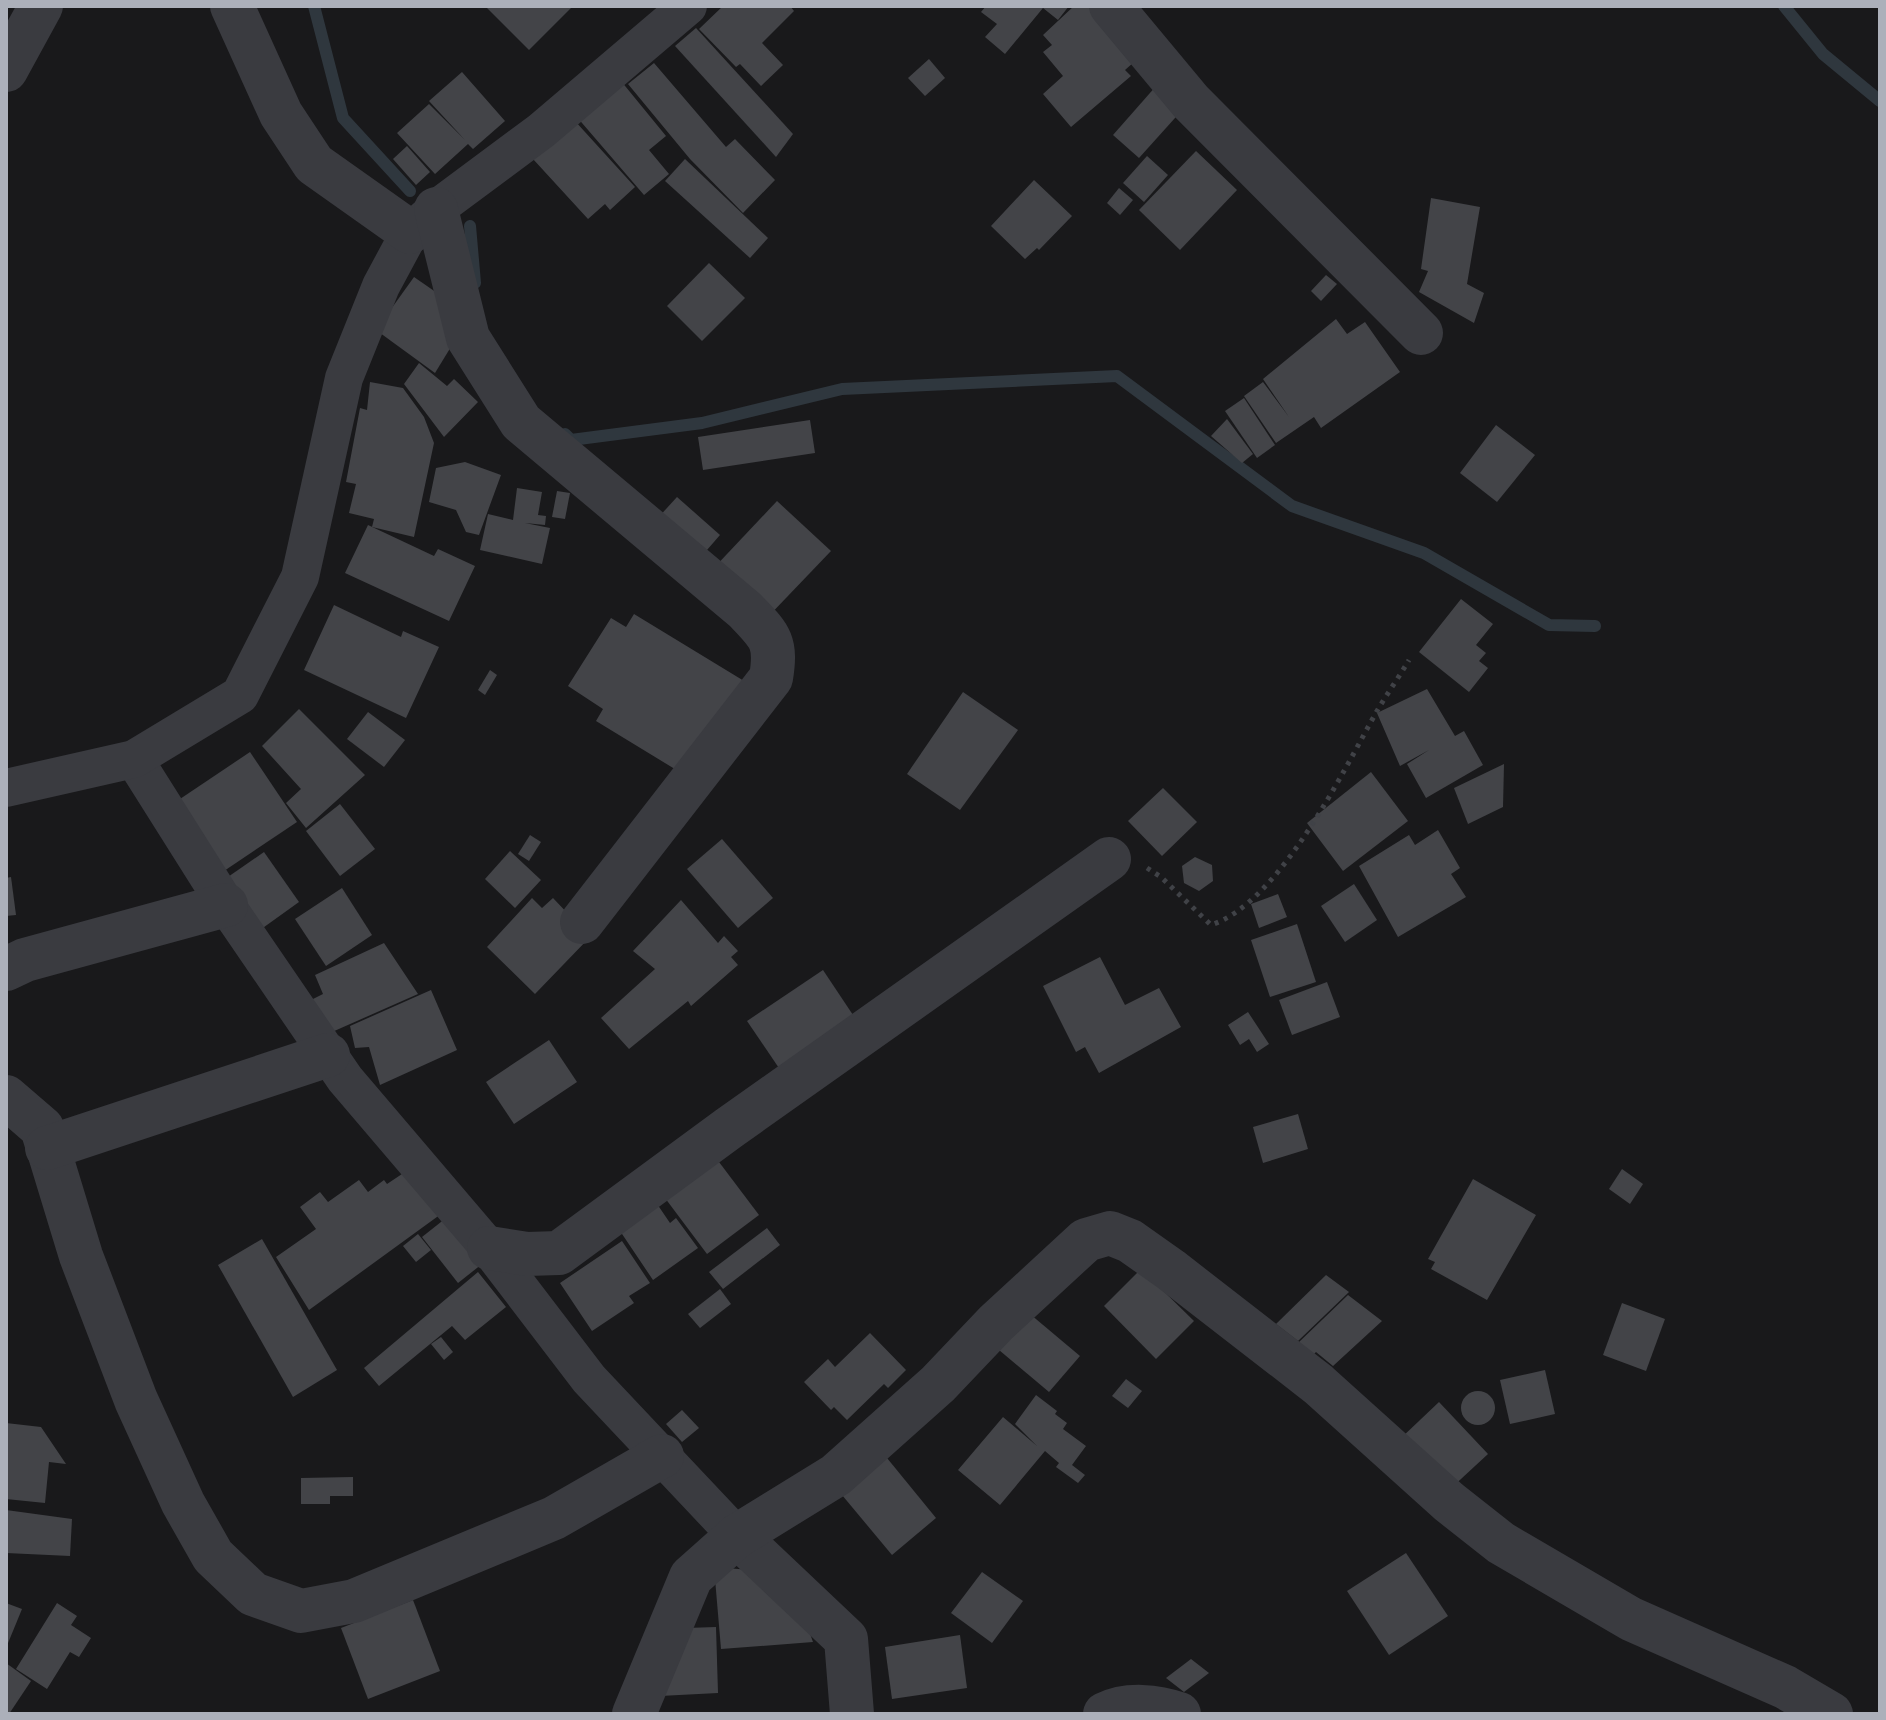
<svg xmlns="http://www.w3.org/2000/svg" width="1886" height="1720" viewBox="0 0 1886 1720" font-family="'PT Sans',sans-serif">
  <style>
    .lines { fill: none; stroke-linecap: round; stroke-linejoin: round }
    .stream { stroke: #2f373e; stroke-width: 12 }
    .building { fill: #434448 }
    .path { stroke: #404247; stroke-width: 5; stroke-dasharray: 4 6; stroke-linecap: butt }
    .minor { stroke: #3a3b40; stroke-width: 38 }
    .tertiary { stroke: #3a3b40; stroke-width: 44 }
  </style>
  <rect width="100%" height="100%" fill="#19191b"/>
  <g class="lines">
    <g class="stream">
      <polyline points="314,6 343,118 410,191"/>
      <polyline points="1784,6 1823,54 1880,101"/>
      <polyline points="470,226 475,283"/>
      <polyline points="565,434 571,440 702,423 842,389 1117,376 1292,506 1424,553 1549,625 1595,626"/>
    </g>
  </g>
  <g class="building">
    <polygon points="485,6 573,6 529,50"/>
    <polygon points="723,6 790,6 794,11 762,43 783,65 761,86 740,64 736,67 699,29"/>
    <polygon points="986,6 1069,6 1058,20 1043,8 1005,54 985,37 997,24 981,12"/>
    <polygon points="1074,6 1100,6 1143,54 1125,70 1131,76 1071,127 1043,94 1063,76 1043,52 1052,45 1043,35"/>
    <polygon points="696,28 793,134 776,157 675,46"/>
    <polygon points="929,59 945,78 925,96 908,78"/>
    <polygon points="654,63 726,147 735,139 775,180 743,213 690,159 628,84"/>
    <polygon points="462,72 505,121 473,149 468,144 435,174 397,133 429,104 465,140 429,101"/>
    <polygon points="621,81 666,136 649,150 669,174 644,195 576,116"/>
    <polygon points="1157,85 1184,108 1139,158 1113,135"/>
    <polygon points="575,121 635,187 610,210 605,204 588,219 533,159"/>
    <polygon points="407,146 430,172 416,185 393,159"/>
    <polygon points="1196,151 1237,190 1180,250 1139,210"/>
    <polygon points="1147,156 1168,175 1144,202 1123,183"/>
    <polygon points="685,159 768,238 750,258 665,181"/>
    <polygon points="1034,180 1072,216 1039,250 1037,248 1025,259 991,226"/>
    <polygon points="1119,188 1133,200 1120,215 1107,203"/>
    <polygon points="1431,198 1480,207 1467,284 1484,293 1474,323 1419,292 1428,271 1421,269"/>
    <polygon points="709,263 745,298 702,341 667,306"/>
    <polygon points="1326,275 1337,284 1321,301 1311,291"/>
    <polygon points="414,277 453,304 457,337 435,373 376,330"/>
    <polygon points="1336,319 1347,334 1365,322 1400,372 1321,428 1314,417 1276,443 1244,396 1263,382 1289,417 1263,379"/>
    <polygon points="419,363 447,386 454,379 478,402 444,437 404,384"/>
    <polygon points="370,382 403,388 424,417 434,443 414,537 372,527 374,519 349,513 356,484 346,482 360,408 367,410"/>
    <polygon points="1244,398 1275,445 1257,458 1225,411"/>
    <polygon points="1227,419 1253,454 1242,463 1211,436"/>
    <polygon points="810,420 815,453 703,470 698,437"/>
    <polygon points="1496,425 1535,455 1497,502 1460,473"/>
    <polygon points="465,462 501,475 479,535 466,532 456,510 429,502 436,468"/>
    <polygon points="517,488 542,492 538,515 546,516 545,525 525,523 550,528 542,564 480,550 488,514 513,520"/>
    <polygon points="557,491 570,493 565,519 552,517"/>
    <polygon points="677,497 720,535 700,558 656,520"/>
    <polygon points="777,501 831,551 764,621 711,571"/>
    <polygon points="368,525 434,556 438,549 475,566 449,621 345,573"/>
    <polygon points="1461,599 1493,624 1476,645 1486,653 1479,661 1488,668 1469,692 1419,652"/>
    <polygon points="334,605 401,637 403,631 439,647 406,718 304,670"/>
    <polygon points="634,614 749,684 683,774 596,721 603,709 568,686 611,618 626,627"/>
    <polygon points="490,670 497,675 485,695 478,690"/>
    <polygon points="1427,689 1455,736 1464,731 1483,765 1426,798 1407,764 1429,750 1400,766 1377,713"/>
    <polygon points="963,692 1018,730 960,810 907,774"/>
    <polygon points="299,709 365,775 306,828 286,803 301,789 262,746"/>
    <polygon points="368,712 405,740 384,767 347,739"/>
    <polygon points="250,752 297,822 224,871 177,801"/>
    <polygon points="1504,764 1503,807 1468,824 1454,788"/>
    <polygon points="1371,772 1408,821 1343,871 1307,823"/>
    <polygon points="1163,788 1197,822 1162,856 1128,821"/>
    <polygon points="340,804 375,849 340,876 306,831"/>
    <polygon points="1438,830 1460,868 1451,874 1466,897 1398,937 1359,866 1409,835 1415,845"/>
    <polygon points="530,835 541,842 529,861 518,854"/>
    <polygon points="722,839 773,898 738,928 687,869"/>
    <polygon points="510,851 541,880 515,908 485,879"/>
    <polygon points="264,852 299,902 260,930 225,879"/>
    <polygon points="1195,857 1212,865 1213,881 1199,891 1184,883 1182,866"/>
    <polygon points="11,877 16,915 6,916 6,878"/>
    <polygon points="1354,884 1377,920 1345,942 1321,906"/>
    <polygon points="342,888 372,935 326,966 295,919"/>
    <polygon points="1278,894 1287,917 1259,928 1251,904"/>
    <polygon points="532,898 542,908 553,898 590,937 535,994 487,947"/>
    <polygon points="681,900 718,943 724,936 738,951 731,957 738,965 691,1006 688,1001 629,1049 601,1018 655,969 633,951"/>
    <polygon points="1297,924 1316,982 1270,997 1251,940"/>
    <polygon points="384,943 418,994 323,1036 307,1002 323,994 315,975"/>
    <polygon points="1100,957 1125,1005 1159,988 1181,1027 1099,1073 1085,1047 1076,1052 1043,986"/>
    <polygon points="823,970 853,1015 785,1077 747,1021"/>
    <polygon points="1327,982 1340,1017 1292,1035 1279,1000"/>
    <polygon points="431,990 457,1050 380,1085 369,1047 355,1048 350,1026"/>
    <polygon points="1248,1012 1269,1044 1257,1052 1249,1039 1240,1045 1228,1025"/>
    <polygon points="549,1040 577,1082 514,1124 486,1082"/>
    <polygon points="1298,1114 1308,1149 1263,1163 1253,1127"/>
    <polygon points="716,1158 759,1215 707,1254 665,1198"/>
    <polygon points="1622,1169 1643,1184 1630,1204 1609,1189"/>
    <polygon points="408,1170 441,1214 309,1310 276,1257 316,1229 300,1207 320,1192 328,1202 359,1180 368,1192 384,1180 387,1184"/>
    <polygon points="1473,1179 1536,1215 1487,1300 1431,1269 1435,1262 1428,1259"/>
    <polygon points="653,1198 670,1223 676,1218 698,1248 653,1280 616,1225"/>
    <polygon points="446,1218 482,1264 458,1283 422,1237"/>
    <polygon points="767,1228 780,1245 723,1289 709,1272"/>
    <polygon points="418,1234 431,1250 416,1262 403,1246"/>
    <polygon points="262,1239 337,1370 293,1397 218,1265"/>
    <polygon points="622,1241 650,1283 629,1296 634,1303 592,1331 560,1283"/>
    <polygon points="1141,1269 1194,1321 1156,1359 1104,1306"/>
    <polygon points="478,1272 506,1307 465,1340 452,1326 379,1386 364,1368"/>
    <polygon points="1326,1275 1349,1292 1298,1341 1276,1324"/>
    <polygon points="720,1289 731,1304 700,1328 688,1314"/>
    <polygon points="1348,1295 1382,1321 1333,1366 1316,1352 1313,1355 1298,1343"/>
    <polygon points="1622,1303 1665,1319 1646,1371 1603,1355"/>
    <polygon points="1030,1314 1080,1356 1049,1392 999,1350"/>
    <polygon points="870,1333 906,1370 888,1388 884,1384 847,1420 834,1407 831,1410 804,1382 828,1359 835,1367"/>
    <polygon points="441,1337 453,1352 444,1360 431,1344"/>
    <polygon points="1545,1370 1555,1414 1510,1424 1500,1380"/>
    <polygon points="1126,1379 1142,1391 1128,1408 1112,1396"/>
    <circle cx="1478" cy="1408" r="17"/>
    <polygon points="1036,1395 1057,1411 1055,1414 1067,1423 1063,1429 1086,1446 1072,1465 1085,1475 1078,1483 1056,1467 1059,1463 1045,1451 1000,1505 958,1470 1003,1417 1037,1446 1015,1424"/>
    <polygon points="1439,1402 1488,1454 1448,1491 1400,1439"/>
    <polygon points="682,1410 699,1428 682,1442 666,1424"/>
    <polygon points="6,1423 41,1427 66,1464 49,1462 45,1503 6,1499"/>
    <polygon points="887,1458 936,1518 892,1555 842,1495"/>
    <polygon points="353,1477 353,1496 330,1496 330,1504 301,1504 301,1478"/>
    <polygon points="6,1510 72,1519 70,1556 6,1553"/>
    <polygon points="1406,1553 1448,1616 1389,1655 1347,1591"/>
    <polygon points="714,1567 763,1571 804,1617 813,1642 721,1649"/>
    <polygon points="982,1572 1023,1601 992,1643 951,1613"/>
    <polygon points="413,1600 440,1671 368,1699 341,1628"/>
    <polygon points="6,1603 22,1609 6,1648"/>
    <polygon points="57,1603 77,1616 71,1625 91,1638 79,1657 70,1652 47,1689 16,1669"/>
    <polygon points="716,1627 718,1693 660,1696 686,1628"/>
    <polygon points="960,1635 967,1688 892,1699 885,1647"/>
    <polygon points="1191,1659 1209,1673 1184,1692 1166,1678"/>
    <polygon points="6,1663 31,1681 9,1714 6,1714"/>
  </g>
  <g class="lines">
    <path class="path" d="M1147 868 1161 877 1211 925C1280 902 1342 773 1377 711 1387 694 1399 677 1409 660"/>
    <g class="minor">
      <polyline points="134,759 226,905 345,1079 489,1248 589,1379 737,1536"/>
      <polyline points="6,788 134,759 240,695 300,577 344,378 381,286 410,232 436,209 541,131 688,6"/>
    </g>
    <g class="tertiary">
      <polyline points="232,6 281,114 314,164 410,232"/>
      <polyline points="1111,6 1191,102 1421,333"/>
      <polyline points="6,70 41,6"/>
      <path d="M436 209 468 338 521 422 745 610C770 636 777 641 771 678L582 922"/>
      <polyline points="6,969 25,960 226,905"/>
      <polyline points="6,1097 42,1128 81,1256 136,1400 183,1503 213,1556 253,1594 301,1611 354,1601 554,1518 662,1456"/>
      <polyline points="47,1148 328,1055"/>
      <polyline points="489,1248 527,1254 559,1253 729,1128 1109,859"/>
      <polyline points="737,1536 846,1639 852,1714"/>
      <polyline points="634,1714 691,1577 737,1536 836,1475 938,1384 996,1323 1086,1240 1110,1233 1130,1241 1171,1270 1318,1384 1449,1502 1501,1543 1631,1619 1785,1687 1831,1714"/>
      <path d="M1105 1714C1127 1703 1157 1706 1179 1714"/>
    </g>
  </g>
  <rect width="1886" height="1720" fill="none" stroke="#acb0ba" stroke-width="16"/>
</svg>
